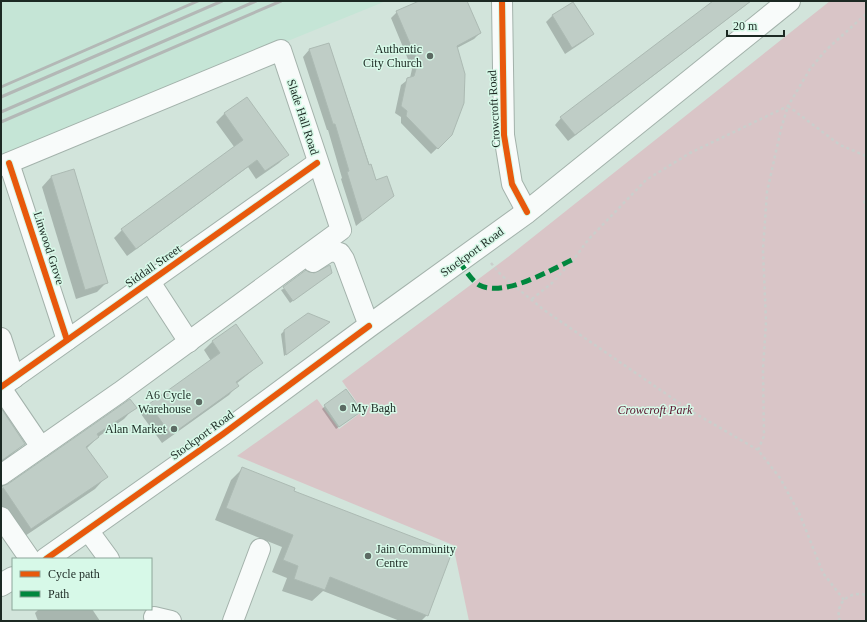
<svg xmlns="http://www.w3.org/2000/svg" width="867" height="622" viewBox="0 0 867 622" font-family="Georgia,serif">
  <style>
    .built { fill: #c5e5d6 }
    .green { fill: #d9c5c7 }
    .shadow { fill: #0003 }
    .building { fill: #bfcdc6; stroke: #acbab3 }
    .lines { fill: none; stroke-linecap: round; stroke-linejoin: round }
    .minor-casing { stroke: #a3b2ab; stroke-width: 22 }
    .highway-casing { stroke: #a3b2ab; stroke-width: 24 }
    .path { stroke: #cacfcc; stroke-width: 2.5; stroke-dasharray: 3 3; stroke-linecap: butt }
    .minor { stroke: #f8fbfa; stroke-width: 20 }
    .highway { stroke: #f8fbfa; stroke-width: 22 }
    .rail { stroke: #b3b8b6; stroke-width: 3 }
    .quiet { stroke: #00873e; stroke-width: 5; stroke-dasharray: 10 5; stroke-linecap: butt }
    .cycleway-casing { stroke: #d7f9e8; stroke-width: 8 }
    .cycleway { stroke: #e8590c; stroke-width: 6 }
    .poi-dot { fill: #5c6a63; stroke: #d7f9e8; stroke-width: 1.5 }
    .labels { text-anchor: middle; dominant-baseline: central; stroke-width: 3; stroke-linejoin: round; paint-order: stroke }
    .poi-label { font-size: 12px; fill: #1c2923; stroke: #d7f9e8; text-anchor: end }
    .street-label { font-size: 12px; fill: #1c2923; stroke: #d7f9e8 }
    .park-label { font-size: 12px; font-style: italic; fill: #5b132d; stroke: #d7f9e8 }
  </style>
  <rect width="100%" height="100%" fill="#d2e4db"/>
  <polygon class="built" points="1,1 386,1 1,158"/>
  <polygon class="green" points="830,1 866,1 866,621 469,621 453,545 237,456 317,399 339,429 363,411 342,381 508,257"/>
  <g class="shadow">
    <polygon points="421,1 466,1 480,33 474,39 457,48 451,135 431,154 401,123 401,117 395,113 401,85 410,78 412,69 391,18 397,12"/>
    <polygon points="715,1 751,1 568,141 555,125 561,118"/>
    <polygon points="573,3 592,34 586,40 565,54 546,22 552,16"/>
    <polygon points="329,44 375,181 392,196 356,226 341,179 342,178 328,130 327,130 303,57 309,50"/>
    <polygon points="225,113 287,155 279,163 256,179 248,167 127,256 114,238 122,230 235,148 216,122"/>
    <polygon points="51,177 107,282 97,292 76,299 42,187"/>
    <polygon points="331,273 290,303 281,290 314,275"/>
    <polygon points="329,323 326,325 284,356 281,334 284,331"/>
    <polygon points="236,325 262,363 236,384 237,386 229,395 162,443 141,414 150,405 211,361 204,350 212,342"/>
    <polygon points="325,406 357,414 336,429 322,409"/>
    <polygon points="135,407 124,419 98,437 86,449 106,477 95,489 19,540 1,514 1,489"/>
    <polygon points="1,414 24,444 1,463"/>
    <polygon points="243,468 292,492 427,615 421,621 400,621 323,591 312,601 282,591 287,578 272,572 282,547 215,520 231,480"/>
    <polygon points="39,609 92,609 100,621 38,621 35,613"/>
  </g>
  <g class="building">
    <polygon points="419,1 467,1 481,33 457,46 465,74 464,103 452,135 438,149 406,116 407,111 401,106 407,78 414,76 418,62 396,11"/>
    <polygon points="713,1 751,1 575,135 560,117"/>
    <polygon points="573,2 594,34 572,48 552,15"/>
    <polygon points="329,43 369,165 371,164 376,180 387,176 394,196 362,221 347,172 349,171 335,124 333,124 309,49"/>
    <polygon points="247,97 289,155 265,171 257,160 136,249 121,229 243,140 224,113"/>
    <polygon points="74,169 108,283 85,290 51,176"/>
    <polygon points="330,265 332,273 293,301 283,287 306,270 314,273"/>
    <polygon points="308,313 330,322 286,355 284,330"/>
    <polygon points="236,324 263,363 236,382 239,386 171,435 149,404 220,353 212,341"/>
    <polygon points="346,389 362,411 339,427 324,405"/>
    <polygon points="130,399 137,408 97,434 99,437 86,447 108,477 31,529 2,486 8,484"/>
    <polygon points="1,408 25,444 1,461"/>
    <polygon points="242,467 295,488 294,491 452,552 428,616 330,577 325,590 294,579 298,566 283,560 293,535 226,508"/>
  </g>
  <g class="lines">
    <g class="minor-casing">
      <g id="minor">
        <polyline points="502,1 504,135 512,184 527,212"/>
        <polyline points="9,163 67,340"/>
        <polyline points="1,166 281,50 341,230 120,392 1,475"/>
        <polyline points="313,262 330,251 340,253 344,259 369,326"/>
        <polyline points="150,282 189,342"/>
        <polyline points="1,338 14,378"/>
        <polyline points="1,387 317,163"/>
        <polyline points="1,388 41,447"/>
        <polyline points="1,517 30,559"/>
        <polyline points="87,529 109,559"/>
        <polyline points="154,617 171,621"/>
        <polyline points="233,621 260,549"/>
      </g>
    </g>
    <g class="highway-casing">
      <g id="highway">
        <polyline points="46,559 223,434 369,326 527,212 789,1"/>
        <polyline points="1,585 13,578"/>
      </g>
    </g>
    <g class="path">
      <polyline points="866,195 864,199 866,210"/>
      <polyline points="491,263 501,275 544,310 691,411 758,450 780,478 800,515 823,573 844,600"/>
      <polyline points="532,299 552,283 574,259 588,240 646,180 690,153 788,106 810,69 826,50 866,14"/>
      <polyline points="758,450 764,436 763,369 766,322 763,250 767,192 781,129 788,106 840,145 866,156"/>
      <path d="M840 621C834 604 849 590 866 595"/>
    </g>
    <use href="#minor" class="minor"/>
    <use href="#highway" class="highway"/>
    <g class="rail">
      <polyline points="1,87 198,1"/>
      <polyline points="1,97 222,1"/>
      <polyline points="1,112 256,1"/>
      <polyline points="1,122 281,1"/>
    </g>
    <path class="quiet" d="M459 261C464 268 471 280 479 285 504 298 550 270 574 259"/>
    <g class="cycleway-casing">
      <g id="cycleway">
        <polyline points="502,1 504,135 512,184 527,212"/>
        <polyline points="9,163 67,340"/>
        <polyline points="1,387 317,163"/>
        <polyline points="46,559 223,434 369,326"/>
      </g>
    </g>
    <use href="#cycleway" class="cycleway"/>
  </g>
  <g class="poi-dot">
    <circle cx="430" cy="56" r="4"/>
    <circle cx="199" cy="402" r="4"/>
    <circle cx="343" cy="408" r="4"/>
    <circle cx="174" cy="429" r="4"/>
    <circle cx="368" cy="556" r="4"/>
  </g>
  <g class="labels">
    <g class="poi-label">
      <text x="422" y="49">Authentic<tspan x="422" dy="14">City Church</tspan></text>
      <text x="191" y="395">A6 Cycle<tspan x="191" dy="14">Warehouse</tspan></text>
      <text x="351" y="408" text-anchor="start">My Bagh</text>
      <text x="166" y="429">Alan Market</text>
      <text x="376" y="549" text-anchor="start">Jain Community<tspan x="376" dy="14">Centre</tspan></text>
    </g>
    <g class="street-label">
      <text transform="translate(494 109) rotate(-93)">Crowcroft Road</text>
      <text transform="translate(303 117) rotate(72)">Slade Hall Road</text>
      <text transform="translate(49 248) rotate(72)">Linwood Grove</text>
      <text transform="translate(472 252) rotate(-36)">Stockport Road</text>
      <text transform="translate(153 266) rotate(-35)">Siddall Street</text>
      <text transform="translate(202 435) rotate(-36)">Stockport Road</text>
    </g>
    <g class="park-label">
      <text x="655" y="410">Crowcroft Park</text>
    </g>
  </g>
  <rect width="867" height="622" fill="none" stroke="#1c2923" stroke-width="4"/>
  <rect x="12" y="558" width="140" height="52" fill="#d7f9e8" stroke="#8ca699"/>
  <rect x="20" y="571" width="20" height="6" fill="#e8590c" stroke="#8ca699"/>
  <text x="48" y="578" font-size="12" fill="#1c2923">Cycle path</text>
  <rect x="20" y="591" width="20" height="6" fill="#00873e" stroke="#8ca699"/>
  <text x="48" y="598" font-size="12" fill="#1c2923">Path</text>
  <path d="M727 30v6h57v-6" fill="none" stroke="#1c2923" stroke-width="2"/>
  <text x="733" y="30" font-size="12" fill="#1c2923" stroke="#d7f9e8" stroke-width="3" paint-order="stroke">20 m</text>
</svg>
